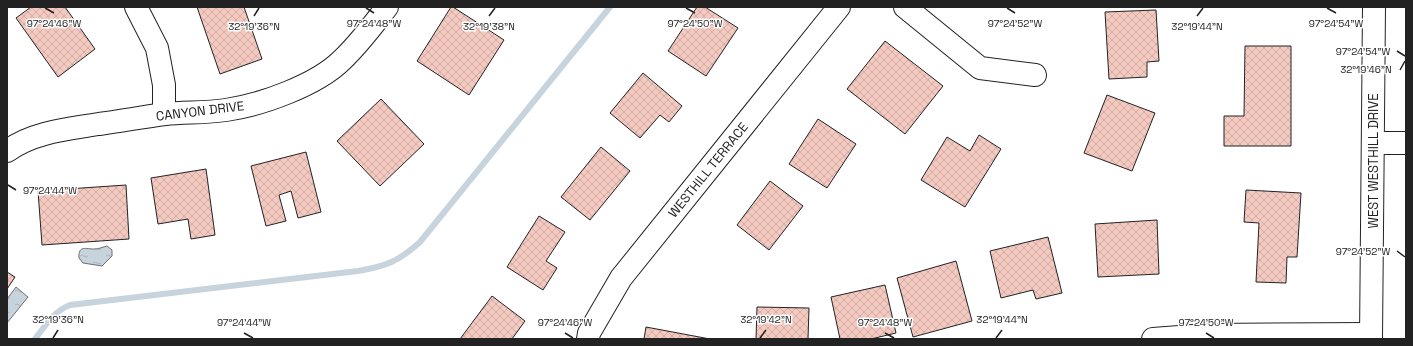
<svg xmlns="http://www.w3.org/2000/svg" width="1413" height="346" viewBox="0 0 1413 346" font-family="'Space Grotesk',sans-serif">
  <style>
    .water { fill: url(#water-ripples); stroke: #6f6f6f }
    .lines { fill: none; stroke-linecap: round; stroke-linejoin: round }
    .stream { stroke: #c7d3dd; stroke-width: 6 }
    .building { fill: url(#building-cross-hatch); stroke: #222 }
    .minor-casing { stroke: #222; stroke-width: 24 }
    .minor { stroke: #fff; stroke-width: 22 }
    .ticks { fill: none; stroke: #222; stroke-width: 1.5 }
    .labels { text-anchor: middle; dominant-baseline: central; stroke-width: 3; stroke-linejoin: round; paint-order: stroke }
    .street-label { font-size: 13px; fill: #222; stroke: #fff }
    .ticks-label { font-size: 10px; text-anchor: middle; fill: #222; stroke: #fff; stroke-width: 3; stroke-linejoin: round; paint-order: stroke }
  </style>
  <defs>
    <pattern id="water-ripples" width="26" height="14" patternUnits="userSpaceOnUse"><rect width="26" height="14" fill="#c7d3dd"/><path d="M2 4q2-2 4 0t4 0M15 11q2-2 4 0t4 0" fill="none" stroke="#abb5bd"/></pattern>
    <pattern id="building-cross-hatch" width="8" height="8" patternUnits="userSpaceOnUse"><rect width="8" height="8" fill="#f3c9c0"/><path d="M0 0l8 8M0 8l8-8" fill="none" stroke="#d0aca5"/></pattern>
  </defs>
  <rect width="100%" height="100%" fill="#fff"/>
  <g class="water">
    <path d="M107 246 112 250V256L102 266 83 263 79 258C78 245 86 249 94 249 99 249 103 247 107 246Z"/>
    <polygon points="16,287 28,297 7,323 7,299"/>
  </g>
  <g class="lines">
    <path class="stream" d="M35 339C45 326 54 311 70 305L358 271C387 266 399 261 420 242L610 7"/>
  </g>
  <g class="building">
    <polygon points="31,7 65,7 95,49 58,77 16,18"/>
    <polygon points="197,7 244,7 262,59 220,74"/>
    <polygon points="451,7 453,7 504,40 469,95 417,61"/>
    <polygon points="697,7 705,7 738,28 706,76 668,51"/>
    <polygon points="1156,10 1159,61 1147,62 1147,77 1109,79 1105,12"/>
    <polygon points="885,41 943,86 905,134 847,89"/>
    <polygon points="1245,46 1291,46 1291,146 1224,146 1224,116 1244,116"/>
    <polygon points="643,73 682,106 669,122 660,115 640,138 610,113"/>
    <polygon points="1107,95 1155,113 1132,171 1084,153"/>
    <polygon points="381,99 424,144 380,186 337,141"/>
    <polygon points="818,119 856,144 827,188 789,164"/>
    <polygon points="979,135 1001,149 965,207 921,180 947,137 970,151"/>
    <polygon points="601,147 630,171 590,220 561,197"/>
    <polygon points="306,152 321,212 298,218 291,191 279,195 286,221 266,226 251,166"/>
    <polygon points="206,169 215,235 191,239 188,219 158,224 151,178"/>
    <polygon points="770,181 803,206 769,250 737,225"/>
    <polygon points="126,185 129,239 42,245 38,191"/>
    <polygon points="1246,190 1301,193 1297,257 1287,257 1286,283 1256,282 1259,223 1244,222"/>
    <polygon points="539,216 565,232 546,261 557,268 543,290 507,267"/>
    <polygon points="1157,220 1159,274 1098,277 1095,224"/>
    <polygon points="1048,237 1062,293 1036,299 1033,290 1001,298 990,251"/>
    <polygon points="956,261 972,321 913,337 897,278"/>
    <polygon points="7,272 15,277 7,289"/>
    <polygon points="885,285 896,333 871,339 840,339 831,297"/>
    <polygon points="492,296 525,321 512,339 460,339"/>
    <polygon points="757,307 809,308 808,339 756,339"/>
    <polygon points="646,327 710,339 644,339"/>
  </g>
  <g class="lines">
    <g class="minor-casing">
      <g id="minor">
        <polyline points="136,7 157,48 164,85 164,114"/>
        <polyline points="905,7 980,68 1035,75"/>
        <polyline points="1373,143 1406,143"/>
        <path d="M7 151C33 132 68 129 99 124 121 121 143 117 165 114 185 112 206 113 226 110 261 105 317 85 342 60 359 44 373 25 387 7"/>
        <polyline points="588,339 589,333 621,278 839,7"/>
        <polyline points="1153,339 1206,335 1371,334"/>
        <polyline points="1371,339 1374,7"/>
      </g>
    </g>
    <use href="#minor" class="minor"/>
  </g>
  <path class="ticks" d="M45 8 54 13M366 8 374 13M686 8 695 13M1007 8 1015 13M1327 8 1336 13M254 16 259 8M489 16 495 8M1197 16 1203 8M1397 51 1405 56M1400 70 1405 61M8 185 16 190M1397 251 1405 257M244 333 253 338M565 333 573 338M885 333 894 338M1206 333 1214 338M53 338 58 330M760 338 766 330M996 338 1002 330"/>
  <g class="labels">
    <g class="street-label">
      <text transform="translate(200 111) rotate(-7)">CANYON DRIVE</text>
      <text transform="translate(1373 161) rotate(-90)">WEST WESTHILL DRIVE</text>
      <text transform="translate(708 170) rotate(-51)">WESTHILL TERRACE</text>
    </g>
  </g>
  <g class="ticks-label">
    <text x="1336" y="27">97°24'54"W</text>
    <text x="1015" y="27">97°24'52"W</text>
    <text x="54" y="27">97°24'46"W</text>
    <text x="374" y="27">97°24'48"W</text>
    <text x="695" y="27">97°24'50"W</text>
    <text x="254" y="30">32°19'36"N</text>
    <text x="489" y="30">32°19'38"N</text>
    <text x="1197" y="30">32°19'44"N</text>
    <text x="1363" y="55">97°24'54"W</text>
    <text x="1366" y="73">32°19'46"N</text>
    <text x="50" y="194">97°24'44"W</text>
    <text x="1363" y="255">97°24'52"W</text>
    <text x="58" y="323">32°19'36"N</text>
    <text x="766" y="323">32°19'42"N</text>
    <text x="1002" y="323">32°19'44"N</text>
    <text x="244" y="326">97°24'44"W</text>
    <text x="565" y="326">97°24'46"W</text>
    <text x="885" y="326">97°24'48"W</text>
    <text x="1206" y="326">97°24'50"W</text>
  </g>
  <rect width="1413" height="346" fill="none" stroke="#222222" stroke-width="16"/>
</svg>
